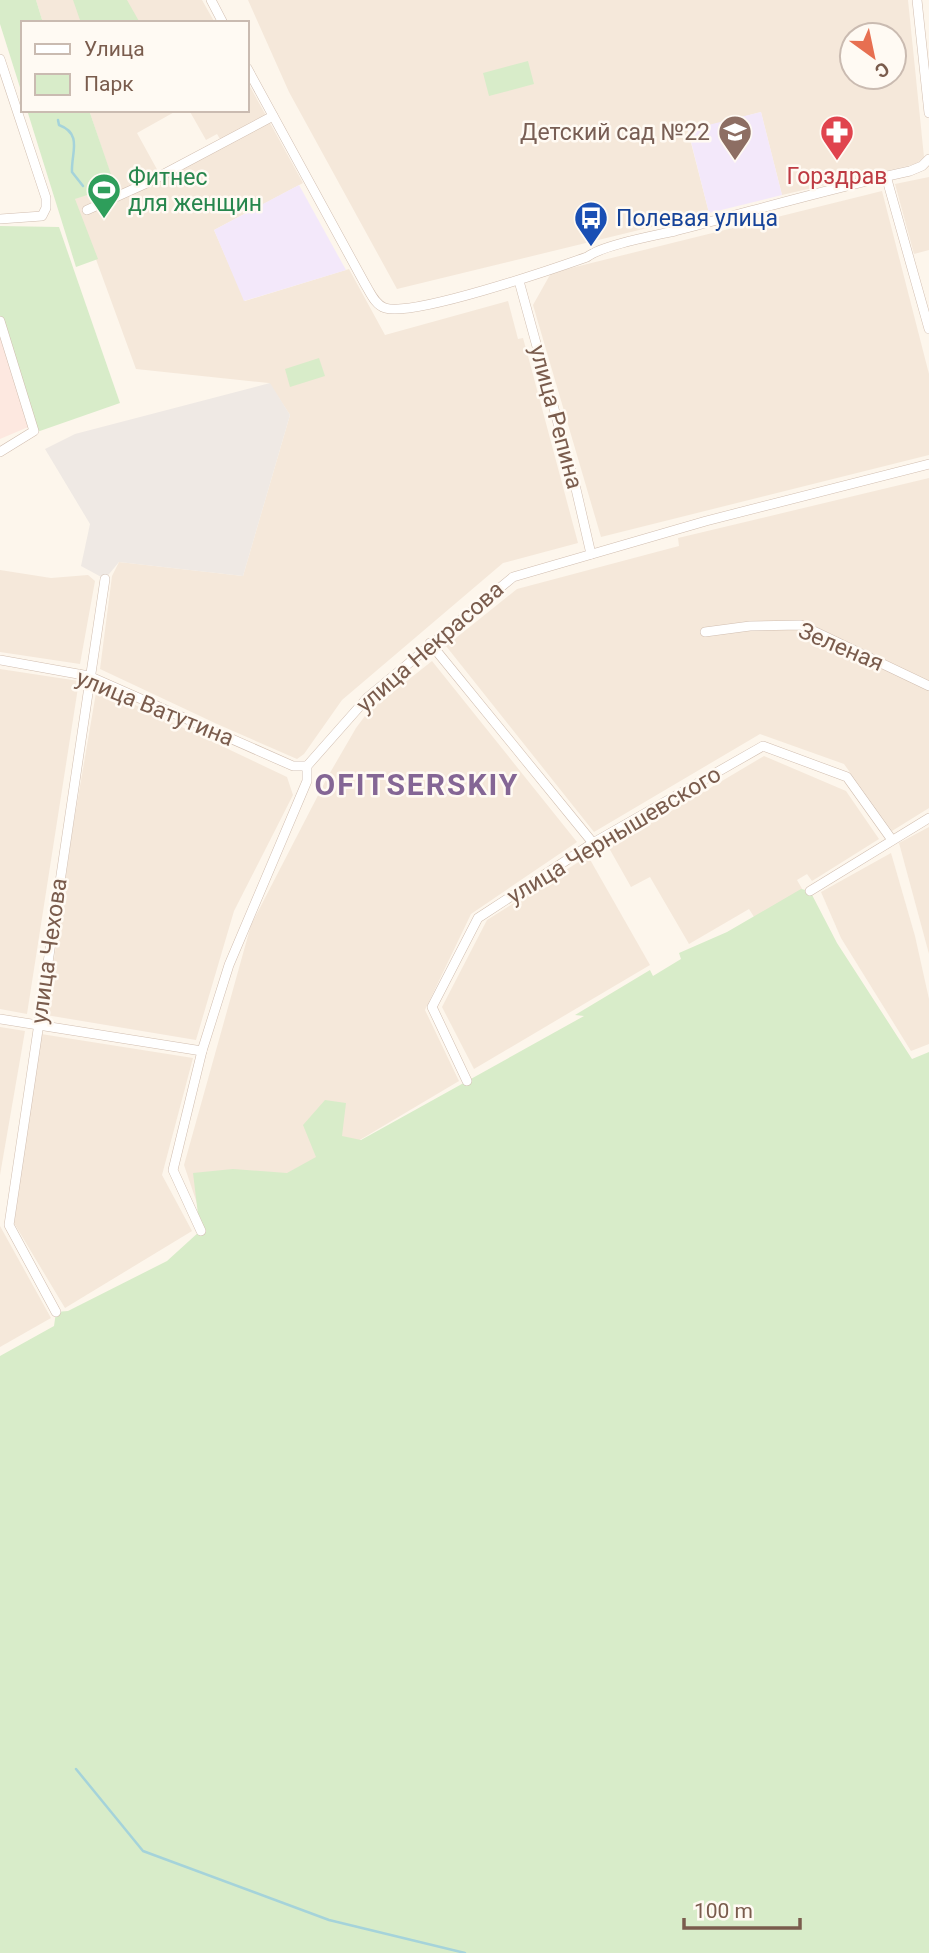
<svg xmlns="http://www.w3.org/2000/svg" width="929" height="1953" viewBox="0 0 929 1953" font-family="Roboto,sans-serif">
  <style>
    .residential { fill: #f5e8da; fill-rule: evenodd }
    .commercial { fill: #fde8e0 }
    .industrial { fill: #efe9e4 }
    .education { fill: #f3e8fa }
    .green { fill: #d8ecc9 }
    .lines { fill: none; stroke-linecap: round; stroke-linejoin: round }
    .stream { stroke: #a5d3da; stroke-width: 2.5 }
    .minor-casing { stroke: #d1beb0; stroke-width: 10 }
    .minor { stroke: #fff; stroke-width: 9 }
    .labels { text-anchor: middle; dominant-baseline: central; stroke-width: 5; stroke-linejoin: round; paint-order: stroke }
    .education-label { font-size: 23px; fill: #785e54; stroke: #fffaf3; text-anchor: end }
    .health-label { font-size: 23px; fill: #be3a42; stroke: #fffaf3 }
    .leisure-label { font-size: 23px; fill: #27864d; stroke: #fffaf3; text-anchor: start }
    .transit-label { font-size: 23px; fill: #164399; stroke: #fffaf3; text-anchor: start }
    .street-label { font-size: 23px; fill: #7a5c4d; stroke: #fffaf3 }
    .district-label { font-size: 30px; font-weight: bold; letter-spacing: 2px; fill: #846695; stroke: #fffaf3 }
  </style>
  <rect width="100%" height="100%" fill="#fdf6ec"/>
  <g class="residential">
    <polygon points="36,0 202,0 215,23 43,23"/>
    <path d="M248 0H908L924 157 916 164 782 195 761 112 688 131 709 213 397 289 289 92ZM852 35H894V77H852Z"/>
    <polygon points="247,81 303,183 214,230 245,301 349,269 385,335 508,301 518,339 523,338 528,356 578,543 503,563 342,700 304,754 297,759 217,724 100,669 112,576 119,562 243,576 290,415 269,383 136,369 74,199 114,185 89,110 178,110 137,133 159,173 220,139 217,134 206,140 189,110 247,110"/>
    <polygon points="929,177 929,250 914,254 895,184"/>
    <polygon points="882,191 929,374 929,455 601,537 533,305 551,273"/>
    <polygon points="929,478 929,808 892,831 844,764 760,734 594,832 446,646 517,589 679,546 678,538"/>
    <polygon points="0,570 51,578 88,575 95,581 80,664 0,652"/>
    <polygon points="432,661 577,842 471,914 425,1010 459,1081 358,1141 205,1227 184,1165 251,925 327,778 356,728 368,712"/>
    <polygon points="0,669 79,681 27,1014 0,1009"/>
    <polygon points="97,687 287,777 293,795 234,911 196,1040 46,1015 73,827"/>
    <polygon points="764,756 846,791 879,839 812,881 807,874 797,880 816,913 770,942 749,909 689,944 650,877 631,887 609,848"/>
    <polygon points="929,827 929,954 899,843"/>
    <polygon points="891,853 915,936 929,999 929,1044 911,1051 841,938 821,892"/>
    <polygon points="588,856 650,965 474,1069 442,1007 487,920"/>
    <polygon points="0,1027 25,1031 0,1175"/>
    <polygon points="41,1034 193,1058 162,1175 192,1231 65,1308 14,1223"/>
    <polygon points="0,1226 51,1318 0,1347"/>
  </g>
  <polygon class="commercial" points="0,325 33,425 0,439"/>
  <polygon class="industrial" points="270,383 290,415 243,576 119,562 105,579 81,566 90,524 45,449 75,434"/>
  <g class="education">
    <polygon points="761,112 782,195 709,213 688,130"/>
    <polygon points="299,185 346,270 244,301 214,230"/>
  </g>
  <g class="green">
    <polygon points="0,0 36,0 43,23 23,23 23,97 0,24"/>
    <polygon points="73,0 127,0 140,23 81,23"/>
    <polygon points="528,61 534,84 489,96 483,73"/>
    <polygon points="27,110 89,110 115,186 75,199 98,259 76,267"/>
    <polygon points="0,226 59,227 120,403 37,432 0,325"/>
    <polygon points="319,358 325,376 290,387 285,369"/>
    <polygon points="801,889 810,891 837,943 912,1059 929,1052 929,1953 0,1953 0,1356 54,1326 56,1312 68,1311 167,1261 200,1231 193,1173 233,1169 287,1173 316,1157 303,1125 325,1100 346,1103 342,1136 361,1140 584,1016 575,1015 650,970 653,976 681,959 679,953 727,932"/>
  </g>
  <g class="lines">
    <g class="stream">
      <path d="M58 120 59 125C83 134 71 153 72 172L83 186"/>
      <polyline points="76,1769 143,1851 329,1920 465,1953"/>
    </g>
    <g class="minor-casing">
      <g id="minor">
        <polyline points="211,0 223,23"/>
        <polyline points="917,0 929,113"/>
        <polyline points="0,59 46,198 46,208 42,216 0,219"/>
        <path d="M247 68 365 284C370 292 375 305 385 308 413 317 553 269 587 257 603 245 653 236 675 231 753 211 831 188 910 171L922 166 929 159"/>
        <polyline points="886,176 929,329"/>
        <polyline points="87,210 147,183 273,116"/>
        <polyline points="519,281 576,489 591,554"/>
        <polyline points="0,321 34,431 0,452"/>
        <polyline points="705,632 750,626 801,625 929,686"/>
        <polyline points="430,643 593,843"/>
        <polyline points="0,660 89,676 293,766 307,766"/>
        <polyline points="810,891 929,818"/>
        <polyline points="0,1019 202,1051"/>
        <polyline points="467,1081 432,1007 478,918 593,843 763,746 847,777 892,840"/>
        <polyline points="201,1231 173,1170 202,1051 229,965 307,781 307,766 368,697 513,577 706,521 929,464"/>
        <polyline points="56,1312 9,1225 105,579"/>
      </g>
    </g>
    <use href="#minor" class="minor"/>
  </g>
  <defs>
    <g id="school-pin" transform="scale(1.75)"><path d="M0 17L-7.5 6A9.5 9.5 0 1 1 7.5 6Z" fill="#8d6e63" stroke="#fffaf3"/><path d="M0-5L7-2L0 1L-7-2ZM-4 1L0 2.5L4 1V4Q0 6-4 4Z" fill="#fff"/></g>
    <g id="pharmacy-pin" transform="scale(1.75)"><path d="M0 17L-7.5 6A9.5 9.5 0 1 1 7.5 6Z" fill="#e0444e" stroke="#fffaf3"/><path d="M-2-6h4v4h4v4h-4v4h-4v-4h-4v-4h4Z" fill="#fff"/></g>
    <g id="stadium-pin" transform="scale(1.75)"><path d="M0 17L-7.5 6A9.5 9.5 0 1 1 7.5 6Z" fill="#2e9e5b" stroke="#fffaf3"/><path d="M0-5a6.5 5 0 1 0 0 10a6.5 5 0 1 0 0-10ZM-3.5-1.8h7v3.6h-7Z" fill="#fff"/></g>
    <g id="bus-pin" transform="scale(1.75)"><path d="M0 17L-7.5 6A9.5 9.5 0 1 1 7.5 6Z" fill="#1a4fb4" stroke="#fffaf3"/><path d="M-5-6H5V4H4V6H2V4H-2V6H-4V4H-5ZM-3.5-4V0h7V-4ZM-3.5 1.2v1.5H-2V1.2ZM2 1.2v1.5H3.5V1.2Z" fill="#fff"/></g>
  </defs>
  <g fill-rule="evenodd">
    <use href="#school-pin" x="735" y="132"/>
    <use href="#pharmacy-pin" x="837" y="132"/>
    <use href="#stadium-pin" x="104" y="190"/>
    <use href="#bus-pin" x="591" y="218"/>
  </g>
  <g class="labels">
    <g class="education-label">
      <text x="710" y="132">Детский сад №22</text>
    </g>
    <g class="health-label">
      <text x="837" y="176">Горздрав</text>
    </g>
    <g class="leisure-label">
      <text x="128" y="177">Фитнес<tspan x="128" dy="26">для женщин</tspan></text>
    </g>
    <g class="transit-label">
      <text x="616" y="218">Полевая улица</text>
    </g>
    <g class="street-label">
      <text transform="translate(556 417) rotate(75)">улица Репина</text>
      <text transform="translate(430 647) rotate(-41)">улица Некрасова</text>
      <text transform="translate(841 647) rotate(23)">Зеленая</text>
      <text transform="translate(155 708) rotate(22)">улица Ватутина</text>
      <text transform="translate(614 835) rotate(-31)">улица Чернышевского</text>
      <text transform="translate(49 951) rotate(-82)">улица Чехова</text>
    </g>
    <g class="district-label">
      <text x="417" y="784">OFITSERSKIY</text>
    </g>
  </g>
  <rect x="21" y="21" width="228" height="91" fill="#fffaf3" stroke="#cabbb1" stroke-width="2"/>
  <rect x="35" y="44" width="35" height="10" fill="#ffffff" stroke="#cabbb1" stroke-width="2"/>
  <text x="84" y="56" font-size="21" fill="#7a5c4d">Улица</text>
  <rect x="35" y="74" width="35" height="21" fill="#d8ecc9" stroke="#cabbb1" stroke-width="2"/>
  <text x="84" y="91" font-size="21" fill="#7a5c4d">Парк</text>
  <g transform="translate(873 56) rotate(147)"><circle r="33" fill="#fffaf3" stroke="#cabbb1" stroke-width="2"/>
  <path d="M0-5L12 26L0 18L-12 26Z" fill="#e76f51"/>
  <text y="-10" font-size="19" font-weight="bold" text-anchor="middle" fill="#7a5c4d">С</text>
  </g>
  <path d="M684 1918v10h116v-10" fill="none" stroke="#7a5c4d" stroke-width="3.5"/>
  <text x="694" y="1918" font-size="21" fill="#7a5c4d" stroke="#fffaf3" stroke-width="5" paint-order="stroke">100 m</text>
</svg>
